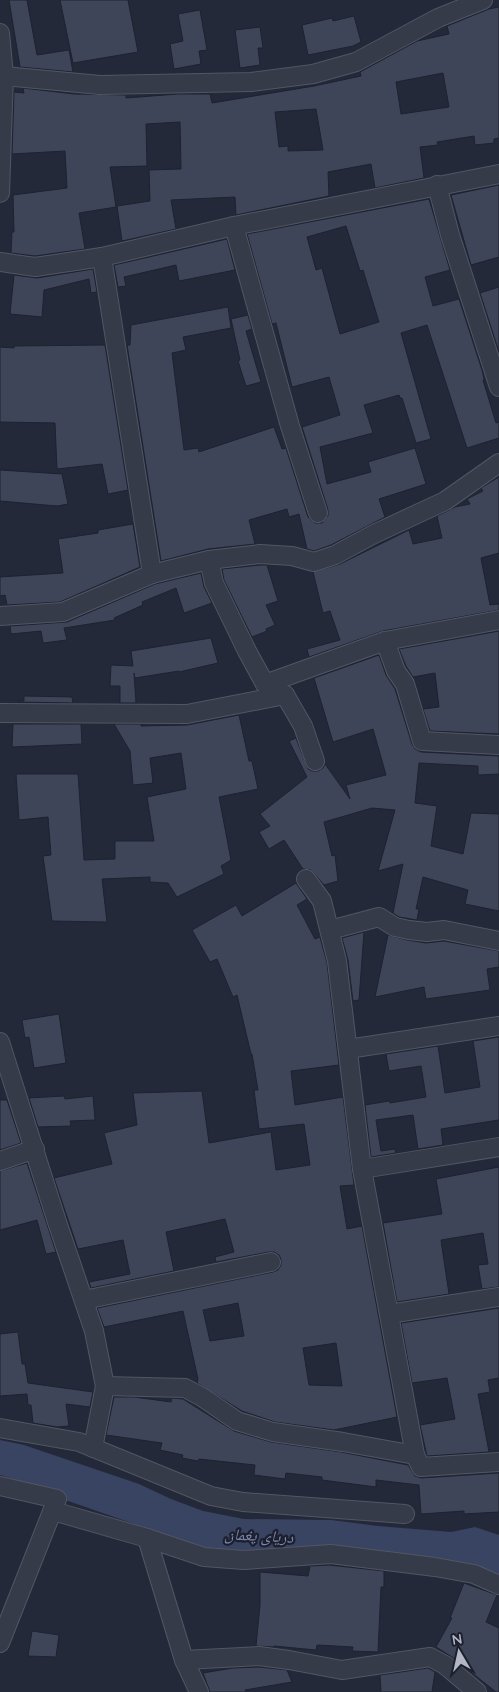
<svg xmlns="http://www.w3.org/2000/svg" width="499" height="1692" viewBox="0 0 499 1692" font-family="Quicksand,'Noto Naskh Arabic',sans-serif">
  <style>
    .water { fill: #394362 }
    .building { fill: #3f4559; stroke: #1e2230; fill-rule: evenodd }
    .lines { fill: none; stroke-linecap: round; stroke-linejoin: round }
    .minor-casing { stroke: #525664; stroke-width: 20 }
    .minor { stroke: #363b49; stroke-width: 18 }
    .labels { text-anchor: middle; dominant-baseline: central; stroke-width: 4.5; stroke-linejoin: round; paint-order: stroke }
    .water-label { font-size: 16px; font-style: italic; fill: #7b87ac; stroke: #1c202e }
  </style>
  <rect width="100%" height="100%" fill="#232939"/>
  <polygon class="water" points="0,1440 24,1445 139,1484 171,1499 203,1511 244,1519 331,1520 378,1526 451,1532 475,1527 499,1535 499,1582 455,1563 223,1555 54,1496 27,1483 0,1475"/>
  <g class="building">
    <polygon points="9,0 27,0 37,55 69,50 73,72 20,67"/>
    <polygon points="60,0 128,0 138,52 73,63"/>
    <path d="M499 7V138L494 139V143L475 145 474 136 437 142 438 145 420 147 424 178 375 188 371 164 328 172 329 196 236 215 235 197 171 200 176 229 122 241 117 206 150 201 149 170 181 169 180 122 146 124 147 166 110 167 116 207 79 213 85 249 35 256 11 253 12 232H14L13 195 67 188 65 151 12 154 14 92 24 93 23 88 74 94 126 95V98L178 94H210L212 103 314 86 361 76 360 72 417 41 449 34 447 26 489 9ZM443 73 449 107 401 114 396 82ZM316 109 323 150 288 151V146L279 147 275 112Z"/>
    <polygon points="200,10 207,50 199,51 201,64 174,69 170,44 183,41 178,14"/>
    <polygon points="354,16 361,42 353,46 308,55 302,25 332,18 333,21"/>
    <polygon points="260,27 263,48 258,48 260,65 240,68 235,30"/>
    <polygon points="499,185 499,257 471,265 451,195"/>
    <path d="M429 199 450 270 425 277 433 306 459 299 482 370 484 379 483 380 496 423 499 422V438L467 448 427 325 401 333 431 439 416 443 402 398H400L399 395 364 405 373 433 320 447 327 484 371 472 368 462 415 448 426 484 379 499 385 517 331 545 314 551 307 549 299 514 289 517 287 509 249 520 255 544 208 549 161 561 127 345H130L131 325 228 307 231 328 183 337 186 350 172 353 184 450 198 448 199 452 274 427 282 449 286 448 308 517 315 523H322L328 516V510L302 427 340 415 329 377 292 387 276 323 272 324 247 234ZM346 226 360 271 363 270 379 322 340 334 322 268 316 270 307 237Z"/>
    <polygon points="227,239 235,270 179,281 176,265 124,277 126,286 118,287 114,265"/>
    <polygon points="93,269 97,292 91,293 89,279 44,290 42,317 10,314 14,275 37,278"/>
    <polygon points="499,287 499,352 480,293"/>
    <polygon points="248,315 252,329 246,331 261,382 246,386 238,361 240,360 231,319"/>
    <polygon points="105,345 128,490 108,494 102,464 57,469 55,423 0,422 0,347 14,348 14,346"/>
    <polygon points="0,470 62,474 68,504 57,506 0,501"/>
    <polygon points="499,477 499,553 481,558 490,605 499,604 499,610 383,631 309,657 307,649 340,640 330,611 323,613 313,572 340,564 409,530 413,544 442,538 437,516 455,507 470,504 467,499 483,491 481,488"/>
    <polygon points="133,524 140,567 60,602 7,605 5,595 0,596 0,577 63,573 58,539 98,533 98,530"/>
    <polygon points="260,565 267,565 278,601 266,605 275,625 266,629 267,631 252,637 224,580 222,569"/>
    <polygon points="201,573 204,587 212,603 184,613 176,588 142,602 143,605 114,618 115,620 64,628 67,640 43,643 41,631 11,634 10,626 67,622 155,584"/>
    <polygon points="499,631 499,734 430,731 423,709 439,707 435,673 413,677 406,666 399,649"/>
    <polygon points="211,638 218,663 179,672 179,671 135,678 134,673 136,703 120,703 120,686 110,686 111,665 133,666 131,651"/>
    <polygon points="379,655 386,675 395,689 412,744 415,749 421,752 499,756 499,774 478,775 478,766 419,763 415,803 437,806 431,846 463,854 471,813 499,814 499,911 465,904 468,890 423,877 416,909 419,909 417,920 399,917 393,913 403,864 378,871 395,810 372,808 324,822 332,856 335,855 338,881 324,885 311,870 303,869 284,840 269,849 259,832 270,826 260,814 307,777 289,741 296,738 308,769 312,771 318,771 323,768 325,764 350,799 346,785 386,775 373,729 333,742 314,678"/>
    <polygon points="24,696 72,697 73,703 18,702 18,701 24,701"/>
    <polygon points="239,715 249,761 252,761 258,789 219,797 231,860 221,866 224,874 177,897 168,883 150,882 150,877 102,879 107,922 52,921 43,856 51,855 48,817 19,820 16,774 78,774 84,860 115,859 115,841 154,841 147,797 186,789 181,753 150,758 153,783 133,785 130,751 114,724 141,724 141,726 187,725"/>
    <polygon points="13,724 81,724 82,744 12,747"/>
    <path d="M296 883 307 899 297 905 315 939 320 937 327 963 339 1065 291 1071 295 1105 343 1097 354 1185 340 1186 347 1229 362 1226 397 1417 334 1430 275 1422 242 1411 197 1383 198 1379 183 1311 104 1327 97 1308 273 1272 278 1270 281 1265V1259L279 1255 274 1252H269L216 1262 215 1257 234 1252 225 1219 166 1232 174 1271 91 1288 89 1282 130 1274 123 1240 78 1249 54 1178 112 1164 104 1133 137 1125 133 1093 202 1091 209 1143 271 1132 276 1170 310 1165 304 1124 259 1129 254 1090H258L252 1054H251L237 995 233 997 217 959 210 962 192 930 236 905 242 916ZM238 1303 244 1336 210 1341 203 1310ZM336 1343 342 1386 309 1385 303 1348Z"/>
    <polygon points="364,932 359,1000 353,1001 348,960 342,938"/>
    <polygon points="388,935 407,940 426,943 444,941 499,951 499,967 487,969 490,990 426,999 424,987 375,997"/>
    <polygon points="59,1014 66,1063 34,1068 29,1037 25,1038 22,1020"/>
    <polygon points="499,1037 499,1120 441,1129 443,1145 418,1149 413,1115 376,1120 381,1151 395,1149 396,1153 371,1157 365,1105 389,1101 390,1103 426,1097 421,1066 389,1071 386,1054 438,1046 445,1093 480,1087 473,1041"/>
    <polygon points="64,1096 65,1099 93,1096 95,1120 70,1121 71,1126 38,1127 29,1098"/>
    <polygon points="0,1100 7,1100 21,1143 0,1150"/>
    <polygon points="27,1163 56,1252 46,1254 37,1220 0,1230 0,1171"/>
    <polygon points="499,1167 499,1287 482,1289 478,1265 488,1264 483,1233 441,1240 449,1294 397,1302 383,1223 442,1214 436,1179"/>
    <polygon points="499,1308 499,1378 488,1380 490,1392 478,1394 489,1452 427,1456 420,1425 455,1419 447,1378 412,1383 401,1323"/>
    <polygon points="18,1332 22,1364 25,1364 28,1383 93,1392 90,1407 66,1404 69,1426 57,1427 33,1423 31,1405 28,1405 27,1394 0,1396 0,1334"/>
    <polygon points="114,1397 134,1397 171,1402 172,1398 183,1399 234,1431 271,1442 341,1452 408,1465 415,1476 421,1478 499,1473 499,1512 464,1514 464,1511 421,1514 419,1485 376,1480 376,1487 322,1480 322,1477 286,1473 285,1479 254,1475 255,1465 199,1459 198,1461 182,1458 183,1455 160,1450 162,1443 106,1435"/>
    <polygon points="329,1565 384,1571 384,1587 381,1587 378,1652 352,1651 353,1647 317,1645 316,1650 274,1646 275,1647 256,1646 260,1605 260,1572 308,1576 310,1566"/>
    <polygon points="464,1583 497,1595 486,1622 499,1628 499,1692 496,1692 452,1657 436,1647 452,1618 450,1618"/>
    <polygon points="32,1631 59,1635 56,1657 28,1656"/>
    <polygon points="259,1667 287,1670 292,1682 245,1690 246,1692 210,1692 203,1673 233,1668"/>
    <polygon points="428,1668 435,1672 432,1692 381,1692 380,1675"/>
  </g>
  <g class="lines">
    <g class="minor-casing">
      <g id="minor">
        <polyline points="0,33 4,76 0,193"/>
        <polyline points="4,76 100,85 251,82 313,74 356,62 438,18 483,0"/>
        <polyline points="437,185 450,235 499,387"/>
        <polyline points="234,226 290,426 318,513"/>
        <polyline points="102,257 152,574"/>
        <polyline points="0,262 35,267 102,257 234,226 499,174"/>
        <polyline points="209,560 214,583 247,651 265,684 285,695 303,726 315,761"/>
        <polyline points="0,616 63,612 152,574 209,560 260,554 292,556 314,562 335,555 374,534 445,501 499,463"/>
        <polyline points="385,641 396,671 405,684 422,741 499,745"/>
        <polyline points="265,684 385,641 499,620"/>
        <polyline points="0,713 187,714 285,695"/>
        <polyline points="330,930 379,917 395,927 409,930 427,932 444,930 499,941"/>
        <polyline points="0,1042 57,1222 94,1331 105,1386 93,1448"/>
        <polyline points="348,1049 499,1026"/>
        <polyline points="0,1161 35,1149"/>
        <polyline points="362,1169 499,1147"/>
        <polyline points="84,1300 271,1262"/>
        <polyline points="389,1314 499,1297"/>
        <polyline points="105,1386 185,1388 202,1397 237,1421 273,1432 343,1442 415,1455 362,1169 337,961 322,901 306,879"/>
        <polyline points="0,1428 79,1442 211,1496 243,1502 405,1514"/>
        <polyline points="415,1455 421,1467 499,1462"/>
        <polyline points="0,1486 57,1499 0,1643"/>
        <polyline points="53,1511 147,1538 204,1557 244,1560 331,1554 435,1567 474,1574 499,1585"/>
        <polyline points="147,1538 184,1660 199,1692"/>
        <polyline points="184,1660 259,1656 289,1660 342,1670 430,1657 445,1665 477,1692"/>
      </g>
    </g>
    <use href="#minor" class="minor"/>
  </g>
  <g class="labels">
    <g class="water-label">
      <text transform="translate(259 1535) rotate(3)">دریای پغمان</text>
    </g>
  </g>
  <g transform="translate(459 1652) rotate(351)" stroke="#1c202e" stroke-width="4" paint-order="stroke">
  <path d="M0-4L9 19L0 12L-9 19Z" fill="#b2b6c5"/>
  <text y="-8" font-size="14" font-weight="bold" text-anchor="middle" fill="#b2b6c5">N</text>
  </g>
</svg>
